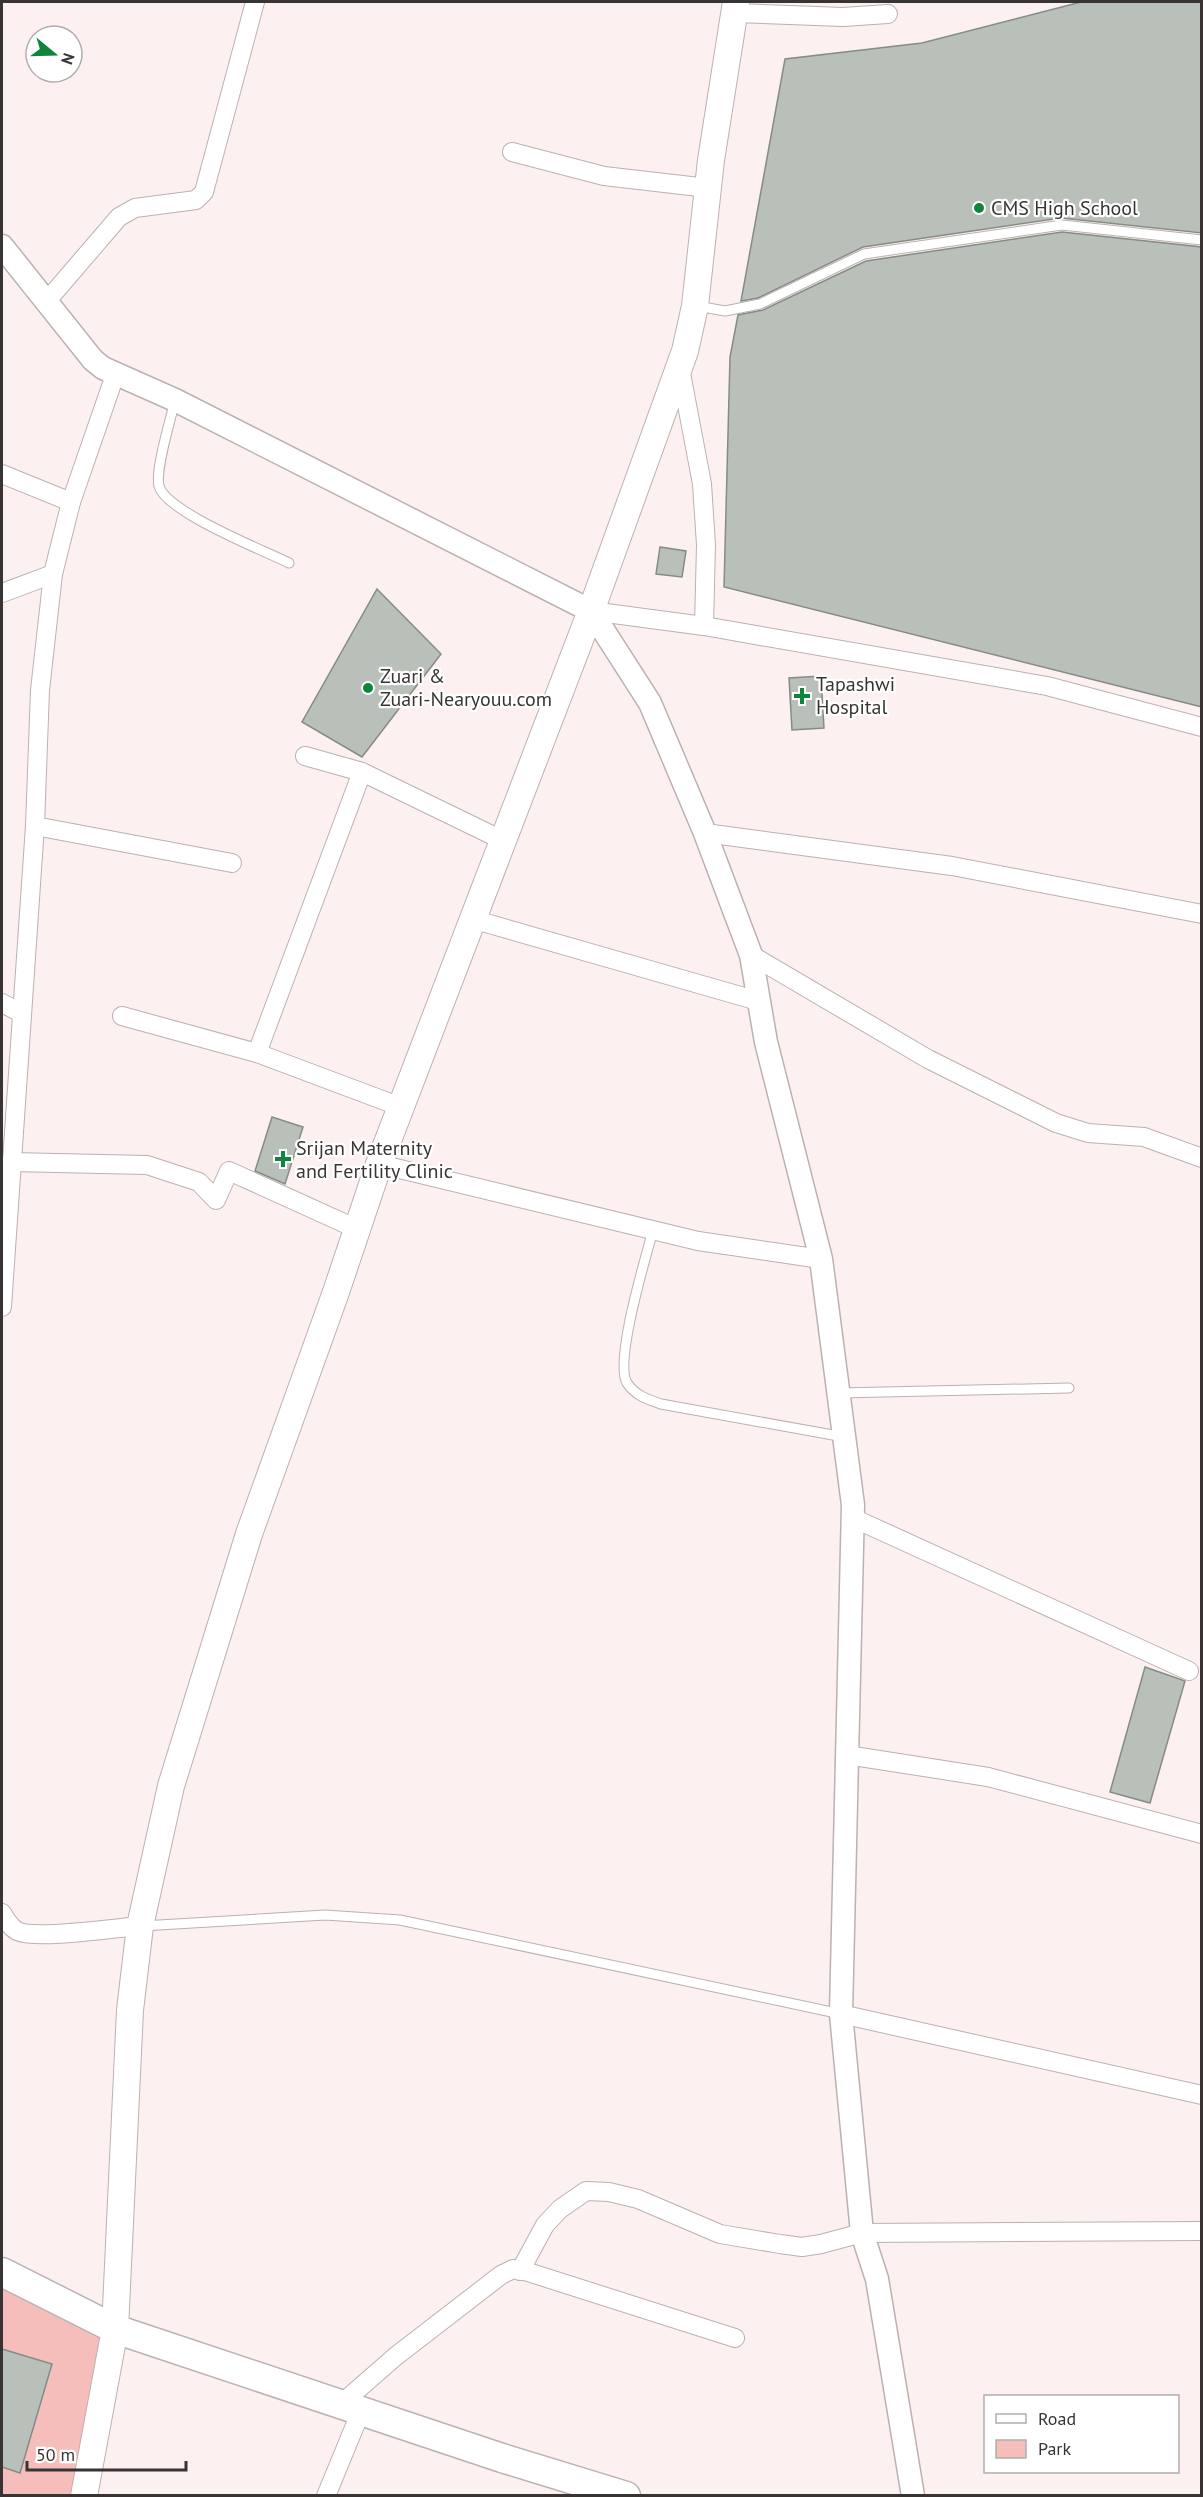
<svg xmlns="http://www.w3.org/2000/svg" width="1203" height="2497" viewBox="0 0 1203 2497" font-family="'PT Sans',sans-serif">
  <style>
    .green { fill: #f6beba }
    .building { fill: #b8c0b9; stroke: #858c86; stroke-width: 1.5 }
    .lines { fill: none; stroke-linecap: round; stroke-linejoin: round }
    .service-casing { stroke: #bbb1b0; stroke-width: 11 }
    .minor-casing { stroke: #bbb1b0; stroke-width: 20 }
    .tertiary-casing { stroke: #bbb1b0; stroke-width: 25 }
    .secondary-casing { stroke: #bbb1b0; stroke-width: 28 }
    .primary-casing { stroke: #bbb1b0; stroke-width: 31 }
    .service { stroke: #fff; stroke-width: 9 }
    .minor { stroke: #fff; stroke-width: 18 }
    .tertiary { stroke: #fff; stroke-width: 22 }
    .secondary { stroke: #fff; stroke-width: 26 }
    .primary { stroke: #fff; stroke-width: 28 }
    .poi-dot { fill: #0e843d; stroke: #fff; stroke-width: 2 }
    .labels { text-anchor: middle; dominant-baseline: central; stroke-width: 4.5; stroke-linejoin: round; paint-order: stroke }
    .poi-label { font-size: 20px; fill: #383434; stroke: #fff; text-anchor: start }
  </style>
  <rect width="100%" height="100%" fill="#fcf1f0"/>
  <polygon class="green" points="2,2272 115,2329 81,2495 2,2495"/>
  <g class="building">
    <polygon points="1081,2 1202,2 1202,233 1061,218 863,247 758,298 741,301 785,59 922,43"/>
    <polygon points="1062,232 1202,247 1202,707 724,587 730,357 738,315 763,310 866,261"/>
    <polygon points="660,547 686,551 682,577 656,574"/>
    <polygon points="377,589 441,654 362,757 302,722"/>
    <polygon points="821,676 824,728 792,730 789,678"/>
    <polygon points="272,1117 303,1127 285,1184 255,1171"/>
    <polygon points="1145,1667 1185,1681 1150,1803 1110,1792"/>
    <polygon points="2,2349 52,2364 20,2473 2,2467"/>
  </g>
  <g class="lines">
    <g class="service-casing">
      <g id="service">
        <polyline points="697,306 725,311 760,304 864,254 1062,225 1202,240"/>
        <path d="M175 400C171 419 155 469 159 486 166 512 263 550 289 563"/>
        <path d="M653 1230C646 1257 614 1361 627 1383 636 1396 647 1399 661 1404L844 1437"/>
        <polyline points="839,1393 1069,1388"/>
        <polyline points="142,1926 325,1915 400,1920 841,2014"/>
      </g>
    </g>
    <g class="minor-casing">
      <g id="minor">
        <polyline points="735,13 843,17 888,14"/>
        <polyline points="512,152 604,176 708,188"/>
        <polyline points="46,302 119,217 135,208 196,200 204,192 255,2"/>
        <polyline points="680,368 702,484 706,545 704,626"/>
        <polyline points="2,474 71,502"/>
        <polyline points="2,593 53,574"/>
        <polyline points="591,611 704,626 1047,686 1202,727"/>
        <polyline points="305,756 362,772 502,840"/>
        <polyline points="35,826 232,863"/>
        <polyline points="705,833 952,866 1202,914"/>
        <polyline points="472,919 758,1001"/>
        <polyline points="751,955 928,1059 1056,1123 1088,1133 1144,1137 1202,1158"/>
        <polyline points="2,1003 21,1013"/>
        <polyline points="122,1016 257,1053 401,1107"/>
        <polyline points="257,1053 362,772"/>
        <polyline points="11,1162 147,1165 199,1182 216,1200 229,1171 357,1229"/>
        <polyline points="379,1164 698,1241 821,1259"/>
        <polyline points="2,1307 35,826 40,690 53,574 71,502 115,375"/>
        <polyline points="853,1518 1189,1671"/>
        <polyline points="847,1755 988,1777 1202,1834"/>
        <path d="M2 1913C6 1920 10 1927 17 1931 35 1940 115 1928 140 1926"/>
        <polyline points="841,2014 1202,2095"/>
        <polyline points="520,2271 545,2225 560,2209 586,2191 609,2192 638,2199 720,2234 780,2244 802,2247 821,2244 862,2233 1202,2231"/>
        <polyline points="341,2404 396,2356 501,2275 513,2269 528,2272 735,2338"/>
        <polyline points="326,2496 361,2411"/>
      </g>
    </g>
    <g class="tertiary-casing">
      <polyline id="tertiary" points="2,246 93,360 103,368 175,400 591,611 650,703 705,833 751,955 766,1042 821,1259 853,1505 841,2014 862,2233 877,2279 913,2496"/>
    </g>
    <g class="secondary-casing">
      <polyline id="secondary" points="84,2496 115,2329 130,2010 140,1926 171,1786 249,1534 336,1292 379,1164 591,611 685,351 695,306 711,160 736,2"/>
    </g>
    <g class="primary-casing">
      <polyline id="primary" points="2,2272 115,2329 502,2458 626,2496"/>
    </g>
    <use href="#service" class="service"/>
    <use href="#minor" class="minor"/>
    <use href="#tertiary" class="tertiary"/>
    <use href="#secondary" class="secondary"/>
    <use href="#primary" class="primary"/>
  </g>
  <g class="poi-dot">
    <circle cx="979" cy="208" r="6"/>
    <circle cx="368" cy="688" r="6"/>
    <path d="M799 687h6v6h6v6h-6v6h-6v-6h-6v-6h6z"/>
    <path d="M280 1150h6v6h6v6h-6v6h-6v-6h-6v-6h6z"/>
  </g>
  <g class="labels">
    <g class="poi-label">
      <text x="991" y="208">CMS High School</text>
      <text x="380" y="676">Zuari &amp;<tspan x="380" dy="23">Zuari-Nearyouu.com</tspan></text>
      <text x="816" y="684">Tapashwi<tspan x="816" dy="23">Hospital</tspan></text>
      <text x="296" y="1148">Srijan Maternity<tspan x="296" dy="23">and Fertility Clinic</tspan></text>
    </g>
  </g>
  <rect width="1203" height="2497" fill="none" stroke="#383434" stroke-width="6"/>
  <rect x="984" y="2395" width="195" height="78" fill="#ffffff" stroke="#afaeae" stroke-width="1.5"/>
  <rect x="996" y="2414" width="30" height="9" fill="#ffffff" stroke="#afaeae" stroke-width="1.5"/>
  <text x="1038" y="2425" font-size="18" fill="#383434">Road</text>
  <rect x="996" y="2440" width="30" height="18" fill="#f6beba" stroke="#afaeae" stroke-width="1.5"/>
  <text x="1038" y="2455" font-size="18" fill="#383434">Park</text>
  <g transform="translate(54 54) rotate(109)"><circle r="28" fill="#ffffff" stroke="#afaeae" stroke-width="1.5"/>
  <path d="M0-4.5L10 22L0 15L-10 22Z" fill="#0e843d"/>
  <text y="-9" font-size="16" font-weight="bold" text-anchor="middle" fill="#383434">N</text>
  </g>
  <path d="M27 2461v9h159v-9" fill="none" stroke="#383434" stroke-width="3"/>
  <text x="36" y="2461" font-size="18" fill="#383434" stroke="#ffffff" stroke-width="4.5" paint-order="stroke">50 m</text>
</svg>
